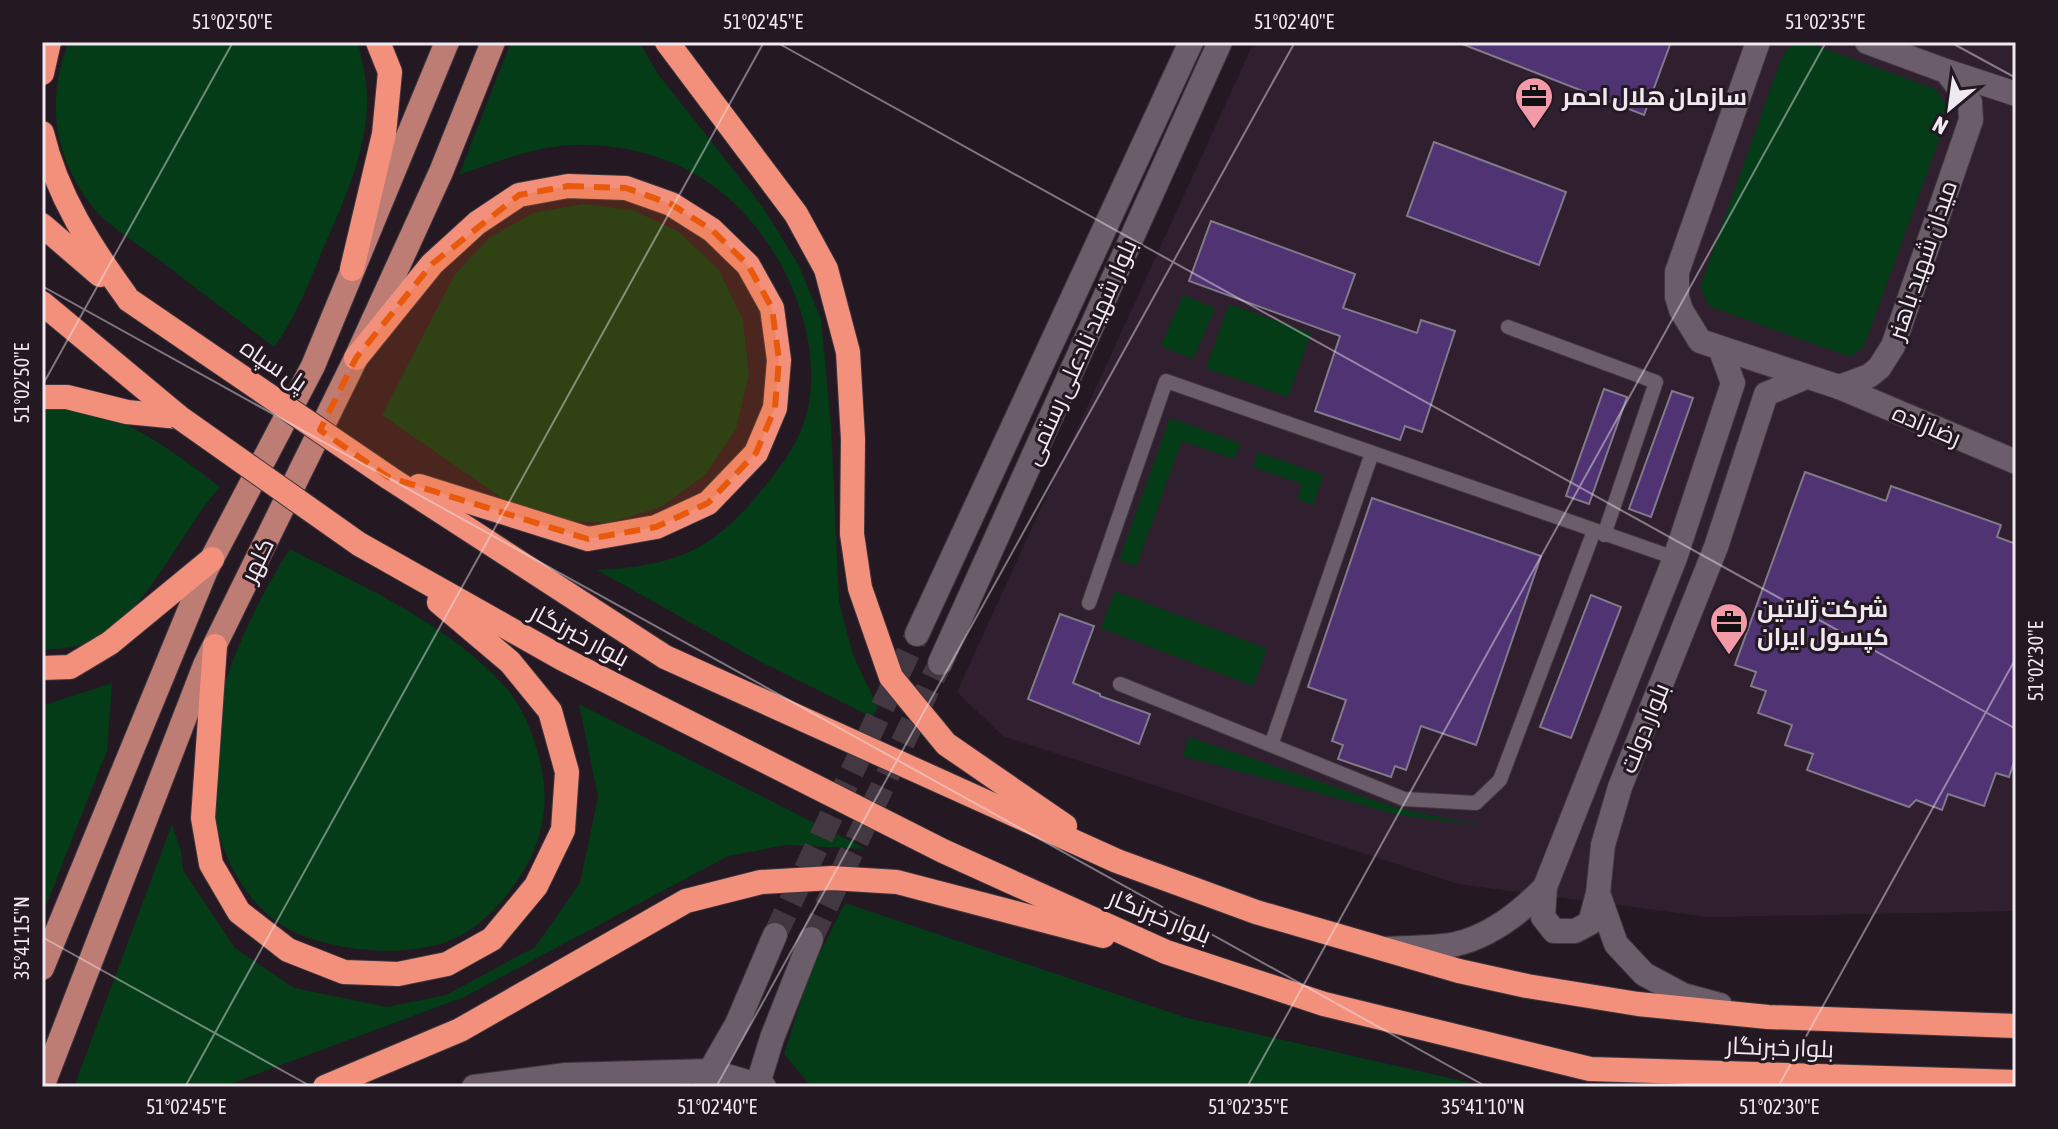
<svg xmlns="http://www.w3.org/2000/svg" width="2058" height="1129" viewBox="0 0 2058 1129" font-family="'Asap Condensed',Cairo,sans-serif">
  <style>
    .built { fill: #30202f }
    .green { fill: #033c16 }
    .building { fill: #4f3373; stroke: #807a8a; stroke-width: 2 }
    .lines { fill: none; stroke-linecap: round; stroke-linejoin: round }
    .secondary-tunnel { stroke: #433842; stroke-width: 24; stroke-dasharray: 24 12; stroke-linecap: butt }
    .lane-casing { stroke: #3f363e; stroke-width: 16 }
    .street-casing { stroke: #3f363e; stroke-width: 26 }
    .secondary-casing { stroke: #3f363e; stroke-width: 26 }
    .primary-casing { stroke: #3f363e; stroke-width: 26 }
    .highway-casing { stroke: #3f363e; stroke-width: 26 }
    .lane { stroke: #6b5d69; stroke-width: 14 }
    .street { stroke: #6b5d69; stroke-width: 24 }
    .secondary { stroke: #6b5d69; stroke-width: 24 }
    .primary { stroke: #bd7c74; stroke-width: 24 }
    .highway { stroke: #f3907b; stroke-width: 24 }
    .highway-bridge-casing { stroke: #3f363e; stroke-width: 26; stroke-linecap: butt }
    .highway-bridge { stroke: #f3907b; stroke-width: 24 }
    .marked { fill: #e8590c; fill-opacity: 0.2; stroke: #e8590c; stroke-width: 6; stroke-dasharray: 16 10; stroke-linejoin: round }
    .ticks { fill: none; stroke: #f1e9f0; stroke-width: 2; stroke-opacity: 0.45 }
    .labels { text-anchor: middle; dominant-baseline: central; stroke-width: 6; stroke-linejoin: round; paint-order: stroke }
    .poi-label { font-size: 24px; font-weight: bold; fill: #f1e9f0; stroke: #241923; text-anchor: start }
    .street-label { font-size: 24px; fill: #f1e9f0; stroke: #241923 }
    .neatline { fill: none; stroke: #f1e9f0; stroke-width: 3 }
    .ticks-label { font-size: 20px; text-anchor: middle; fill: #f1e9f0 }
  </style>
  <rect width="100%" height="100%" fill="#241923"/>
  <polygon class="built" points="1254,42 2016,42 2016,911 1709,917 1458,884 1003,736 957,692"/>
  <g class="green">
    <path d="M69 42H358C362 61 368 83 367 103 366 154 343 203 323 249 309 283 296 317 274 347 238 320 202 293 166 265 148 251 107 225 94 209 54 158 45 101 69 42Z"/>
    <path d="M511 42H639L658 74 762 206 798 264 821 319 831 425 839 602 853 655 878 708 872 717 761 662 597 570C670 566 708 554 756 497 779 470 803 439 809 403 823 321 770 217 698 176 665 156 627 146 588 145 544 143 501 160 459 175Z"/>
    <polygon points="1799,42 1806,42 1935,89 1947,106 1947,118 1864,346 1850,357 1709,306 1700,287 1780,62 1788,48"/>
    <polygon points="583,204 633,210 679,232 719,270 743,320 749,375 736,429 706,474 661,507 608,523 553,520 502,498 382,415 455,274 489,238 533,213"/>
    <polygon points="1183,295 1215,308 1193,359 1161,346"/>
    <polygon points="1229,304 1311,333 1288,397 1206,368"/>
    <path d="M42 406C60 408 81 407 98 413 143 428 183 459 220 487 183 527 146 614 96 639 79 647 61 649 42 650Z"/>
    <polygon points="1170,418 1240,443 1234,459 1182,441 1136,566 1119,560"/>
    <polygon points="1258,452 1323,475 1313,505 1297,499 1302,484 1253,467"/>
    <path d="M290 549C364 587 451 625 507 689 524 709 536 741 541 766 548 799 545 828 530 859 512 894 479 933 440 944 397 955 357 952 315 940 250 922 217 855 211 792 209 775 214 755 216 738 217 726 217 714 220 702 232 652 262 592 290 549Z"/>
    <polygon points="1115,591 1267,649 1253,686 1101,628"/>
    <polygon points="112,683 107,750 42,916 42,706"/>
    <polygon points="579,704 866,849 786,845 728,856 464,997 222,1087 74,1087 172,824 181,852 183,870 235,948 294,988 387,1007 446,995 535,947 580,883 598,797"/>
    <polygon points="1189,737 1397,808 1482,826 1399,815 1183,756"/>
    <polygon points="845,903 1187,1018 1489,1087 812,1087 784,1054 811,970"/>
  </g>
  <g class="building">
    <polygon points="1457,42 1671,42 1644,115"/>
    <polygon points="1434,142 1566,192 1539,265 1407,216"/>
    <polygon points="1211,221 1355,274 1343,308 1417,333 1421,320 1455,331 1422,432 1405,426 1400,440 1315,411 1340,336 1189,281"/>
    <polygon points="1604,389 1627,397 1589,504 1566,496"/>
    <polygon points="1672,391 1693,398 1651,517 1629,509"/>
    <polygon points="1805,472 1886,501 1891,486 2001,525 1997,537 2016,544 2016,756 2009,777 1996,773 1984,806 1948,794 1942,810 1916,800 1909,807 1807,770 1813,754 1785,745 1792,725 1758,713 1766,691 1751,686 1756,672 1735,665"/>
    <polygon points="1372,498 1541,556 1476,745 1421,726 1406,770 1395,766 1391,777 1338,759 1343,745 1332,741 1346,700 1308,687"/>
    <polygon points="1591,595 1621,607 1571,738 1540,727"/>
    <polygon points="1060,614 1094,626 1073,683 1100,694 1100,696 1150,714 1139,744 1028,699"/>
  </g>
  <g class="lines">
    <g class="secondary-tunnel">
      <polyline points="775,935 917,634"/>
      <polyline points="811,939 940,663"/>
    </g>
    <g class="lane-casing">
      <g id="lane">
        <polyline points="1508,327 1656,382 1604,535"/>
        <polyline points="1089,603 1166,381 1675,558"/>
        <polyline points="1120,684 1404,799 1476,803 1500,780 1594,531"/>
        <polyline points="1271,745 1372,453"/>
      </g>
    </g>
    <g class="street-casing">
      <polyline id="street" points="1946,71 2016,94"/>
    </g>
    <g class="secondary-casing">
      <g id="secondary">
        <polyline points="1758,42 1677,272 1677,297 1681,310 1700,341 1839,387 1869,376 1879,368 1893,346 1971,120 1970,102 1946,71 1867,42"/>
        <polyline points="1839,387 2016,462"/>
        <polyline points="917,634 1191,42"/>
        <polyline points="940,663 1220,42"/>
        <polyline points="1545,887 1543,917 1554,931 1575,931 1590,923 1598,893"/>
        <path d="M1386 949C1408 947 1434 949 1456 944 1491 936 1521 912 1545 887L1675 558 1733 383 1720 348"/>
        <polyline points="1720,1005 1683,995 1644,974 1616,944 1598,893 1603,845 1620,787 1716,547 1766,394 1806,377"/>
        <polyline points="706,1085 710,1071 737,1024 775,935"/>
        <polyline points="474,1087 566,1075 710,1071 764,1087"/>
        <polyline points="757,1087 772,1038 811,939"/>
      </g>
    </g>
    <g class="primary-casing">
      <g id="primary">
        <polyline points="42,968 206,570 313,366 447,42"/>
        <polyline points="42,1087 205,665 356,358 441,172 493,42"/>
      </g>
    </g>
    <g class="highway-casing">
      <g id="highway">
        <polyline points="667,42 796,214 826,269 848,352 853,439 852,534 860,588 891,677 946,744 1065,826"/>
        <polyline points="42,73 49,42"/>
        <path d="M42 133C57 196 91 248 129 300"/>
        <polyline points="42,225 100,275"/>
        <polyline points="352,269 384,134 390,72 378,42"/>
        <polyline points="42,303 179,417"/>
        <polyline points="356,358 432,264 477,223 519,195 568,186 626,188 671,204 712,230 748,265 772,308 779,360 775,408 756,453 708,503 656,527 588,539 419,486"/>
        <polyline points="42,397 67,397 127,412 179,417"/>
        <polyline points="388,477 665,657 1117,861 1256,912 1459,971 1527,986 1638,1004 1768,1017 2016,1026"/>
        <polyline points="359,544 563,659 943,851 1166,952 1324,1004 1590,1069 2016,1082"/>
        <polyline points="215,646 203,818 211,864 239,912 288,950 344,972 398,974 447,964 492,939 536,886 563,830 567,772 550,711 510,662 439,602"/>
        <polyline points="42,668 70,667 110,643 212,559"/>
        <polyline points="325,1087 460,1030 686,901 761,882 832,878 897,882 1103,936"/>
      </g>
    </g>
    <use href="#lane" class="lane"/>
    <use href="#street" class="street"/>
    <use href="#secondary" class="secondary"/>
    <use href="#primary" class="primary"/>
    <use href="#highway" class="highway"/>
    <g class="highway-bridge-casing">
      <g id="highway-bridge">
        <polyline points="129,300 388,477"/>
        <polyline points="179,417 359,544"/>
      </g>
    </g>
    <use href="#highway-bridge" class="highway-bridge"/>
  </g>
  <path class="marked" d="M568 186 626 188 671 204 712 230 748 265 772 308 779 360 775 408 756 453 708 503 656 527 588 539 388 477 320 430 356 358 432 264 519 195Z"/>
  <path class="ticks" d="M776 42 2016 729M1950 42 2016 78M42 286 1487 1087M42 386 233 42M42 937 312 1087M185 1087 764 42M716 1087 1295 42M1247 1087 1826 42M1778 1087 2016 658"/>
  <defs>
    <g id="office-pin" transform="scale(2)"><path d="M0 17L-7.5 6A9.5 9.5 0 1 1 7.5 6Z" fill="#f39aa8" stroke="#241923"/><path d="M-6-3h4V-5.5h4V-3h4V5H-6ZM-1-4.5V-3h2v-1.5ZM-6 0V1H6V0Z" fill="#111"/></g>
  </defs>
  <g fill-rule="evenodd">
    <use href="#office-pin" x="1534" y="96"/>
    <use href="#office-pin" x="1729" y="622"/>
  </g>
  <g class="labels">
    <g class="poi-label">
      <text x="1562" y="96">سازمان هلال احمر</text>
      <text x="1757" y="608">شرکت ژلاتین<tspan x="1757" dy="28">کپسول ایران</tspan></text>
    </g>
    <g class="street-label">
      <text transform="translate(1922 260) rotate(-71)">میدان شهید باهنر</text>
      <text transform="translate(1080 352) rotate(-66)">بلوار شهید نادعلی رستمی</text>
      <text transform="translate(274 365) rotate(34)">پل سپاه</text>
      <text transform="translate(1927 425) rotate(23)">رضازاده</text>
      <text transform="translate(257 560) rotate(-64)">کلهر</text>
      <text transform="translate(580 635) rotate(28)">بلوار خبرنگار</text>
      <text transform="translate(1644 728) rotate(-68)">بلوار دولت</text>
      <text transform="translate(1160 916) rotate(22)">بلوار خبرنگار</text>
      <text transform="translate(1780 1047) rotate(2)">بلوار خبرنگار</text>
    </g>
  </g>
  <rect width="2058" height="1129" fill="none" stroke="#241923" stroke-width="88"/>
  <g transform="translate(1950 108) rotate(209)" stroke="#241923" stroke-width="6" paint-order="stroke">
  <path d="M0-6L14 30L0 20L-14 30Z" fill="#f1e9f0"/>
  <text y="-12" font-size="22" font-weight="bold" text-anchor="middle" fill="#f1e9f0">N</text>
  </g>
  <rect x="44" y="44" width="1970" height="1041" class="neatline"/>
  <g class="ticks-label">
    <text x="232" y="29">51°02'50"E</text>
    <text x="763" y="29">51°02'45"E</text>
    <text x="1294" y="29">51°02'40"E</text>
    <text x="1825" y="29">51°02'35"E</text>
    <text transform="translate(22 383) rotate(-90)" y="7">51°02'50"E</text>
    <text transform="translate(2036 661) rotate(-90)" y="7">51°02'30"E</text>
    <text transform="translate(22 938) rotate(-90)" y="7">35°41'15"N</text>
    <text x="186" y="1114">51°02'45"E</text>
    <text x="717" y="1114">51°02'40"E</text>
    <text x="1248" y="1114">51°02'35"E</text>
    <text x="1483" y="1114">35°41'10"N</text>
    <text x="1779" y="1114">51°02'30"E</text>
  </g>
</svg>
